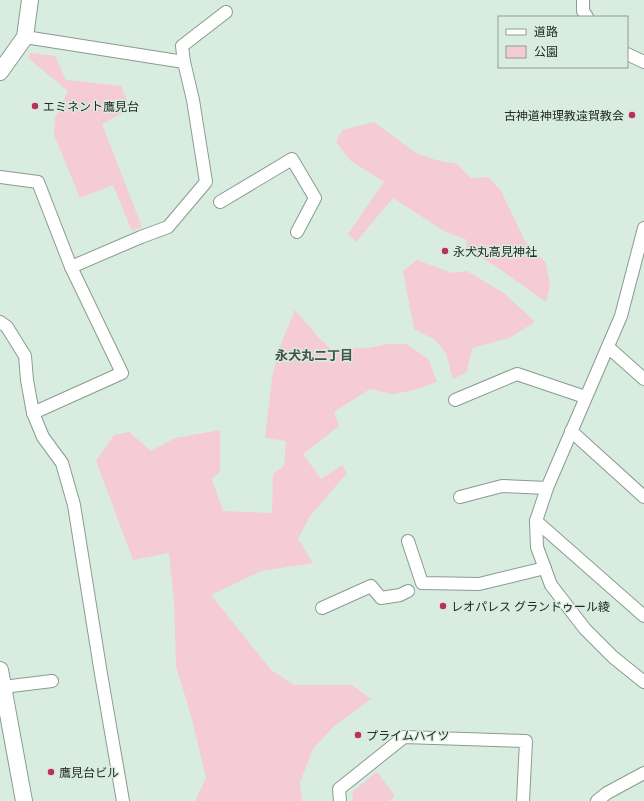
<svg xmlns="http://www.w3.org/2000/svg" width="644" height="801" viewBox="0 0 644 801" font-family="'PT Serif','Noto Sans JP',serif">
  <style>
    .green { fill: #f5ccd5 }
    .lines { fill: none; stroke-linecap: round; stroke-linejoin: round }
    .minor-casing { stroke: #899c91; stroke-width: 14 }
    .tertiary-casing { stroke: #899c91; stroke-width: 18 }
    .minor { stroke: #fff; stroke-width: 12 }
    .tertiary { stroke: #fff; stroke-width: 16 }
    .poi-dot { fill: #bb2f63; stroke: #d8ecdf; stroke-width: 1.5 }
    .labels { text-anchor: middle; dominant-baseline: central; stroke-width: 3; stroke-linejoin: round; paint-order: stroke }
    .poi-label { font-size: 12px; fill: #222a25; stroke: #d8ecdf; text-anchor: start }
    .neighbourhood-label { font-size: 13px; font-weight: bold; fill: #425349; stroke: #d8ecdf }
  </style>
  <rect width="100%" height="100%" fill="#d8ecdf"/>
  <g class="green">
    <polygon points="31,53 55,56 66,80 121,86 130,107 124,112 102,124 142,227 132,231 113,185 80,198 54,135 55,118 68,91 28,58"/>
    <polygon points="374,122 416,153 436,160 457,164 471,178 488,177 501,191 525,241 546,263 550,286 546,302 498,268 466,248 467,240 444,231 393,198 356,242 348,234 384,182 351,161 336,142 342,130"/>
    <polygon points="417,260 452,273 467,271 504,293 535,322 509,338 472,348 467,372 453,379 446,353 435,340 414,329 403,271"/>
    <polygon points="295,310 318,337 331,349 368,348 388,344 407,344 429,360 437,382 415,390 393,394 370,389 334,412 339,426 303,454 321,479 342,465 347,473 310,516 298,539 313,563 261,571 211,595 271,670 294,685 352,685 371,699 333,727 313,749 300,782 302,801 195,801 206,778 192,719 176,666 174,600 169,553 133,560 96,461 114,435 129,432 151,451 175,438 220,430 220,472 212,479 223,511 272,513 273,474 284,466 286,441 265,438 272,378 278,351"/>
    <polygon points="377,772 395,796 389,801 353,801 352,792"/>
  </g>
  <g class="lines">
    <g class="minor-casing">
      <g id="minor">
        <polyline points="583,0 583,11 587,17"/>
        <polyline points="25,37 184,62 193,100 206,182 168,227 141,237 71,267"/>
        <polyline points="627,54 644,62"/>
        <polyline points="184,62 182,46 226,12"/>
        <polyline points="0,177 38,182 71,267 122,373 33,413"/>
        <polyline points="220,202 292,159 315,198 297,232"/>
        <polyline points="644,228 621,316 547,488 536,521 537,547 551,585 585,629 613,657 644,682"/>
        <polyline points="0,322 7,327 25,356 27,380 33,413 43,437 62,463 74,505 101,674 123,801"/>
        <polyline points="608,347 644,379"/>
        <polyline points="455,400 517,374 585,397"/>
        <polyline points="571,431 644,497"/>
        <polyline points="460,497 502,486 547,488"/>
        <polyline points="536,521 644,616"/>
        <polyline points="408,541 422,583 479,584 545,568"/>
        <polyline points="322,608 371,586 381,598 400,595 408,591"/>
        <polyline points="3,687 52,681"/>
        <polyline points="340,801 339,789 404,737 526,741 523,801"/>
        <polyline points="597,801 607,793 644,773"/>
      </g>
    </g>
    <g class="tertiary-casing">
      <g id="tertiary">
        <polyline points="0,72 25,37 30,0"/>
        <polyline points="0,670 24,801"/>
      </g>
    </g>
    <use href="#minor" class="minor"/>
    <use href="#tertiary" class="tertiary"/>
  </g>
  <g class="poi-dot">
    <circle cx="35" cy="106" r="4"/>
    <circle cx="632" cy="115" r="4"/>
    <circle cx="445" cy="251" r="4"/>
    <circle cx="443" cy="606" r="4"/>
    <circle cx="358" cy="735" r="4"/>
    <circle cx="51" cy="772" r="4"/>
  </g>
  <g class="labels">
    <g class="poi-label">
      <text x="43" y="106">エミネント鷹見台</text>
      <text x="624" y="115" text-anchor="end">古神道神理教遠賀教会</text>
      <text x="453" y="251">永犬丸高見神社</text>
      <text x="451" y="606">レオパレス グランドゥール綾</text>
      <text x="366" y="735">プライムハイツ</text>
      <text x="59" y="772">鷹見台ビル</text>
    </g>
    <g class="neighbourhood-label">
      <text x="314" y="355">永犬丸二丁目</text>
    </g>
  </g>
  <rect x="498" y="16" width="130" height="52" fill="#d8ecdf" stroke="#8f9e95"/>
  <rect x="506" y="29" width="20" height="6" fill="#ffffff" stroke="#8f9e95"/>
  <text x="534" y="36" font-size="12" fill="#222a25">道路</text>
  <rect x="506" y="46" width="20" height="12" fill="#f5ccd5" stroke="#8f9e95"/>
  <text x="534" y="56" font-size="12" fill="#222a25">公園</text>
</svg>
